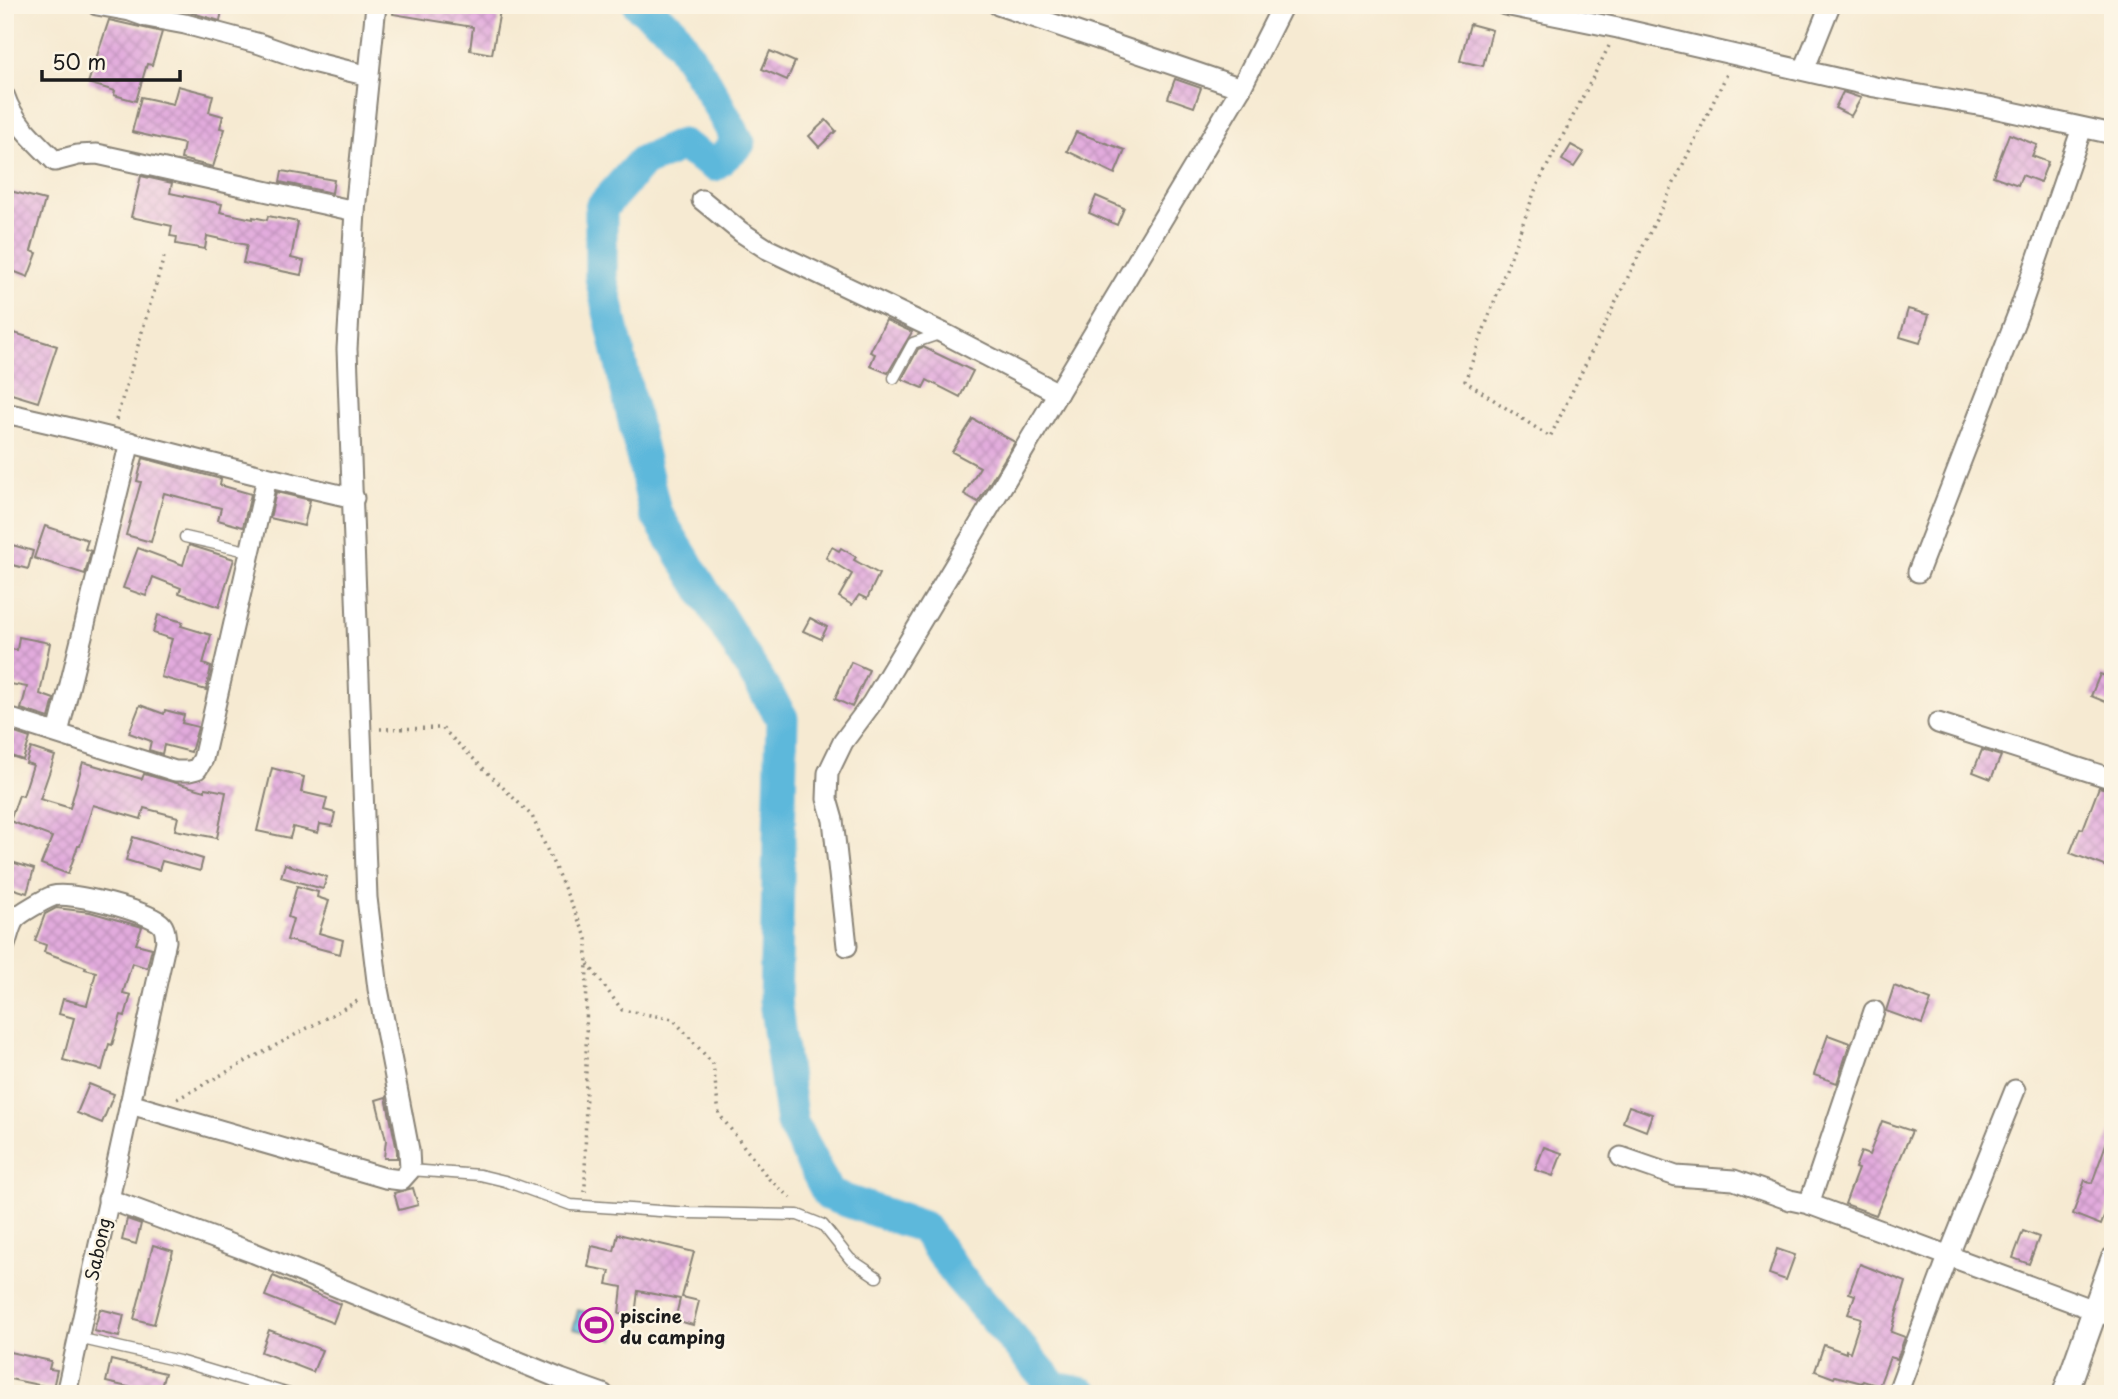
<svg xmlns="http://www.w3.org/2000/svg" width="2118" height="1399" viewBox="0 0 2118 1399" font-family="'Playpen Sans',sans-serif">
  <style>
    .water { fill: #5db8db; stroke: #3c6a7c; stroke-width: 2 }
    .lines { fill: none; stroke-linecap: round; stroke-linejoin: round }
    .river { stroke: #5db8db; stroke-width: 33 }
    .building { fill: url(#building-cross-hatch) }
    .service-casing { stroke: #898377; stroke-width: 13 }
    .minor-casing { stroke: #898377; stroke-width: 23 }
    .tertiary-casing { stroke: #898377; stroke-width: 28 }
    .path { stroke: #898377; stroke-width: 3.5; stroke-dasharray: 2 5; stroke-linecap: butt }
    .service { stroke: #fff; stroke-width: 10 }
    .minor { stroke: #fff; stroke-width: 19 }
    .tertiary { stroke: #fff; stroke-width: 24 }
    .labels { text-anchor: middle; dominant-baseline: central; stroke-width: 5; stroke-linejoin: round; paint-order: stroke }
    .street-label { font-size: 18px; fill: #1c1c1c; stroke: #fcf5e5 }
    .poi-label { font-size: 18px; font-weight: bold; fill: #1c1c1c; stroke: #fcf5e5; text-anchor: start }
  </style>
  <defs>
    <pattern id="building-cross-hatch" width="8" height="8" patternUnits="userSpaceOnUse" patternTransform="scale(1.75)"><rect width="8" height="8" fill="#e2abdd"/><path d="M0 0l8 8M0 8l8-8" fill="none" stroke="#c193bd"/></pattern>
  </defs>
  <rect width="100%" height="100%" fill="#fcf5e5"/>
  <filter id="ink" filterUnits="userSpaceOnUse"><feTurbulence type="fractalNoise" baseFrequency=".0143" numOctaves="2"/><feDisplacementMap in="SourceGraphic" scale="14" xChannelSelector="R" yChannelSelector="G"/><feConvolveMatrix kernelMatrix="1 2 1 2 8 2 1 2 1" color-interpolation-filters="sRGB"/></filter>
  <filter id="wash" filterUnits="userSpaceOnUse"><feTurbulence type="fractalNoise" baseFrequency=".00686" numOctaves="4" result="noise"/><feDisplacementMap in="SourceGraphic" scale="28" xChannelSelector="R" yChannelSelector="G"/><feGaussianBlur stdDeviation="1.57" result="paint"/><feColorMatrix in="noise" values="0 0 0 0 0 0 0 0 0 0 0 0 0 0 0 0 0 1.4 0 .05"/><feComposite in="paint" operator="in"/></filter>
  <g filter="url(#wash)">
    <rect width="100%" height="100%" fill="#f6ead2"/>
    <polygon class="water" points="578,1310 619,1320 614,1339 573,1329"/>
    <g class="lines">
      <polyline class="river" points="639,5 671,29 707,85 739,143 714,165 682,145 642,162 601,208 601,277 655,512 782,718 775,1001 792,1123 829,1195 923,1227 959,1277 1055,1388 1084,1394"/>
    </g>
    <g id="blocks">
      <g class="building">
        <polygon points="191,5 223,5 220,21 189,12"/>
        <polygon points="394,5 501,5 492,54 470,50 473,27 393,14"/>
        <polygon points="109,20 162,32 152,65 147,64 136,101 114,95 115,91 88,83"/>
        <polygon points="1470,24 1492,30 1483,66 1460,61"/>
        <polygon points="770,51 795,62 787,80 762,69"/>
        <polygon points="1175,79 1201,88 1194,107 1168,98"/>
        <polygon points="178,86 213,95 209,112 223,116 220,128 225,129 213,167 181,159 184,144 132,132 141,97 173,104"/>
        <polygon points="1843,92 1861,98 1851,116 1835,108"/>
        <polygon points="826,120 836,131 819,147 809,136"/>
        <polygon points="1076,132 1125,150 1115,174 1067,151"/>
        <polygon points="2009,134 2037,145 2032,156 2048,162 2040,182 2022,175 2018,185 1993,176"/>
        <polygon points="1571,145 1584,152 1574,167 1562,160"/>
        <polygon points="282,171 334,180 332,193 280,182"/>
        <polygon points="141,176 172,183 170,193 222,204 220,212 253,219 253,217 267,220 268,216 298,222 291,258 304,261 301,275 243,263 247,245 207,236 205,249 176,244 177,237 170,236 172,226 131,217"/>
        <polygon points="10,191 45,200 31,251 37,253 28,277 5,268 5,207"/>
        <polygon points="1096,196 1124,208 1117,225 1089,213"/>
        <polygon points="1908,309 1929,315 1920,343 1900,337"/>
        <polygon points="886,320 912,332 888,373 870,366 875,354 870,352"/>
        <polygon points="11,332 57,346 38,402 5,392 5,350"/>
        <polygon points="923,347 973,371 960,397 927,380 923,388 902,379 918,349"/>
        <polygon points="973,419 1015,442 978,502 964,494 980,467 952,452"/>
        <polygon points="143,458 221,479 220,485 251,494 243,527 218,520 221,508 164,493 151,542 126,535 141,482 137,481"/>
        <polygon points="276,492 310,500 304,526 270,518"/>
        <polygon points="45,526 88,540 85,549 91,551 85,574 34,558"/>
        <polygon points="9,544 33,551 28,569 5,563"/>
        <polygon points="189,545 234,559 219,607 179,593 181,588 153,577 146,596 123,588 138,548 183,565"/>
        <polygon points="832,547 839,551 841,548 856,557 854,560 879,574 867,599 859,595 852,605 839,597 852,574 826,558"/>
        <polygon points="158,615 183,622 181,626 211,635 203,664 211,667 206,690 161,677 172,639 153,633"/>
        <polygon points="810,618 827,627 821,639 803,631"/>
        <polygon points="19,637 50,643 40,694 54,699 49,718 21,709 27,687 5,683 5,648 17,650"/>
        <polygon points="851,662 869,670 852,707 835,699"/>
        <polygon points="2100,674 2113,679 2113,705 2091,696"/>
        <polygon points="140,705 164,714 165,710 184,715 182,723 198,727 191,752 164,745 162,754 149,750 151,741 129,733"/>
        <polygon points="6,730 30,738 23,760 5,754"/>
        <polygon points="31,748 55,756 40,799 67,807 70,808 83,762 142,779 144,774 205,791 205,788 226,792 217,838 175,830 178,817 144,808 141,819 93,805 80,846 78,846 68,874 41,864 52,837 10,821 19,795 23,796 33,765 26,763"/>
        <polygon points="1982,750 2001,756 1991,779 1973,772"/>
        <polygon points="272,768 304,777 301,792 327,798 324,810 335,813 332,826 320,824 318,833 293,827 290,838 257,831"/>
        <polygon points="2099,787 2113,791 2113,869 2070,853 2080,828 2083,829"/>
        <polygon points="133,837 203,859 200,871 162,861 159,870 126,860"/>
        <polygon points="5,860 34,869 27,893 5,886"/>
        <polygon points="285,864 327,877 323,889 281,877"/>
        <polygon points="297,886 318,892 317,897 329,901 319,933 343,940 340,954 287,940 293,919 288,917"/>
        <polygon points="56,908 90,912 139,926 142,927 136,944 152,948 147,968 132,963 123,993 131,995 125,1016 121,1015 112,1045 109,1044 102,1070 63,1060 74,1018 59,1014 63,999 87,1005 96,972 85,969 86,967 44,952 46,945 35,941 45,914"/>
        <polygon points="1894,986 1931,1000 1922,1024 1886,1011"/>
        <polygon points="1828,1035 1850,1043 1837,1083 1814,1075"/>
        <polygon points="89,1084 114,1094 102,1123 77,1113"/>
        <polygon points="386,1097 397,1151 397,1158 384,1158 386,1140 376,1100"/>
        <polygon points="1629,1106 1652,1114 1646,1131 1623,1122"/>
        <polygon points="1882,1121 1912,1131 1876,1215 1845,1204 1858,1169 1855,1168 1861,1152 1869,1155"/>
        <polygon points="2111,1130 2113,1193 2101,1225 2073,1214 2085,1180 2092,1183"/>
        <polygon points="1544,1147 1562,1153 1553,1176 1535,1170"/>
        <polygon points="413,1188 418,1205 399,1210 394,1193"/>
        <polygon points="127,1219 141,1224 136,1244 122,1240"/>
        <polygon points="2023,1231 2039,1237 2029,1264 2013,1258"/>
        <polygon points="618,1234 694,1252 682,1297 699,1301 693,1325 675,1320 680,1299 638,1291 635,1316 619,1314 622,1287 607,1284 610,1271 588,1267 592,1246 614,1251"/>
        <polygon points="153,1245 173,1251 154,1324 134,1319"/>
        <polygon points="1777,1249 1795,1255 1786,1280 1769,1274"/>
        <polygon points="1860,1264 1906,1282 1891,1332 1905,1337 1897,1359 1890,1357 1879,1386 1863,1381 1862,1383 1835,1376 1834,1378 1815,1371 1824,1345 1846,1353 1846,1350 1850,1352 1861,1318 1848,1314 1855,1295 1849,1293"/>
        <polygon points="273,1276 340,1304 333,1323 265,1296"/>
        <polygon points="100,1309 124,1315 119,1337 94,1331"/>
        <polygon points="269,1330 322,1350 313,1372 261,1352"/>
        <polygon points="5,1351 51,1361 49,1369 57,1370 53,1388 5,1378"/>
        <polygon points="111,1360 165,1373 159,1394 106,1382"/>
      </g>
    </g>
  </g>
  <g filter="url(#ink)">
    <use href="#blocks" fill-opacity="0" stroke="#898377" stroke-width="2"/>
    <g class="lines">
      <g class="service-casing">
        <g id="service">
          <polyline points="894,378 913,343 942,333"/>
          <polyline points="185,537 251,552"/>
          <polyline points="410,1170 480,1175 505,1181 571,1205 689,1213 798,1215 823,1225 850,1259 877,1277"/>
          <polyline points="78,1338 179,1361 289,1394"/>
        </g>
      </g>
      <g class="minor-casing">
        <g id="minor">
          <polyline points="97,5 130,11 147,17 185,24 260,44 308,61 369,76"/>
          <polyline points="998,5 1241,88"/>
          <polyline points="1505,5 1618,28 1875,87 1989,107 2113,134"/>
          <polyline points="1804,70 1830,5"/>
          <path d="M5 97C13 122 37 143 55 161L78 155 97 154 355 211"/>
          <polyline points="702,200 741,232 767,249 943,333 1058,393"/>
          <path d="M5 413C122 438 237 472 354 498"/>
          <polyline points="1918,572 2021,306 2082,128"/>
          <polyline points="5,717 175,771 189,771 197,769 203,759 267,478"/>
          <polyline points="1938,723 2113,779"/>
          <polyline points="58,733 130,442"/>
          <path d="M5 945C8 937 10 925 15 919 20 913 45 899 53 896 70 891 152 912 162 925 166 930 165 936 166 941L66 1394"/>
          <polyline points="847,946 833,820 827,799 828,773 843,742 872,703 1241,88 1283,5"/>
          <polyline points="130,1104 385,1178 401,1180 410,1170 409,1150 378,989 367,898 347,349 355,211 376,5"/>
          <polyline points="1621,1157 1676,1176 1734,1180 1790,1200 1809,1204 2113,1317"/>
          <polyline points="108,1199 254,1253 561,1379 603,1394"/>
          <polyline points="1809,1204 1874,1011"/>
          <polyline points="1897,1394 1948,1257 2015,1090"/>
        </g>
      </g>
      <g class="tertiary-casing">
        <polyline id="tertiary" points="2065,1394 2113,1260"/>
      </g>
      <g class="path">
        <polyline points="1609,46 1536,188 1465,381 1550,437 1728,72"/>
        <polyline points="116,420 164,257"/>
        <polyline points="380,729 442,728 532,816 587,939 585,1192"/>
        <polyline points="588,964 622,1010 673,1019 713,1064 719,1114 769,1179 795,1201"/>
        <polyline points="177,1099 361,999"/>
      </g>
      <use href="#service" class="service"/>
      <use href="#minor" class="minor"/>
      <use href="#tertiary" class="tertiary"/>
    </g>
  </g>
  <defs>
    <g id="stadium-ring" transform="scale(1.75)"><circle r="9.5" fill="#fcf5e5" stroke="#b5179e" stroke-width="1.5"/><path d="M0-5a6.5 5 0 1 0 0 10a6.5 5 0 1 0 0-10ZM-3.5-1.8h7v3.6h-7Z" fill="#b5179e"/></g>
  </defs>
  <g fill-rule="evenodd">
    <use href="#stadium-ring" x="596" y="1325"/>
  </g>
  <g class="labels">
    <g class="street-label">
      <text transform="translate(97 1249) rotate(-78)">Sabong</text>
    </g>
    <g class="poi-label">
      <text x="620" y="1315">piscine<tspan x="620" dy="21">du camping</tspan></text>
    </g>
  </g>
  <rect width="2118" height="1399" fill="none" stroke="#fcf5e5" stroke-width="28"/>
  <path d="M42 70v10h138v-10" fill="none" stroke="#1c1c1c" stroke-width="3.5"/>
  <text x="52" y="70" font-size="21" fill="#1c1c1c" stroke="#fcf5e5" stroke-width="5" paint-order="stroke">50 m</text>
</svg>
